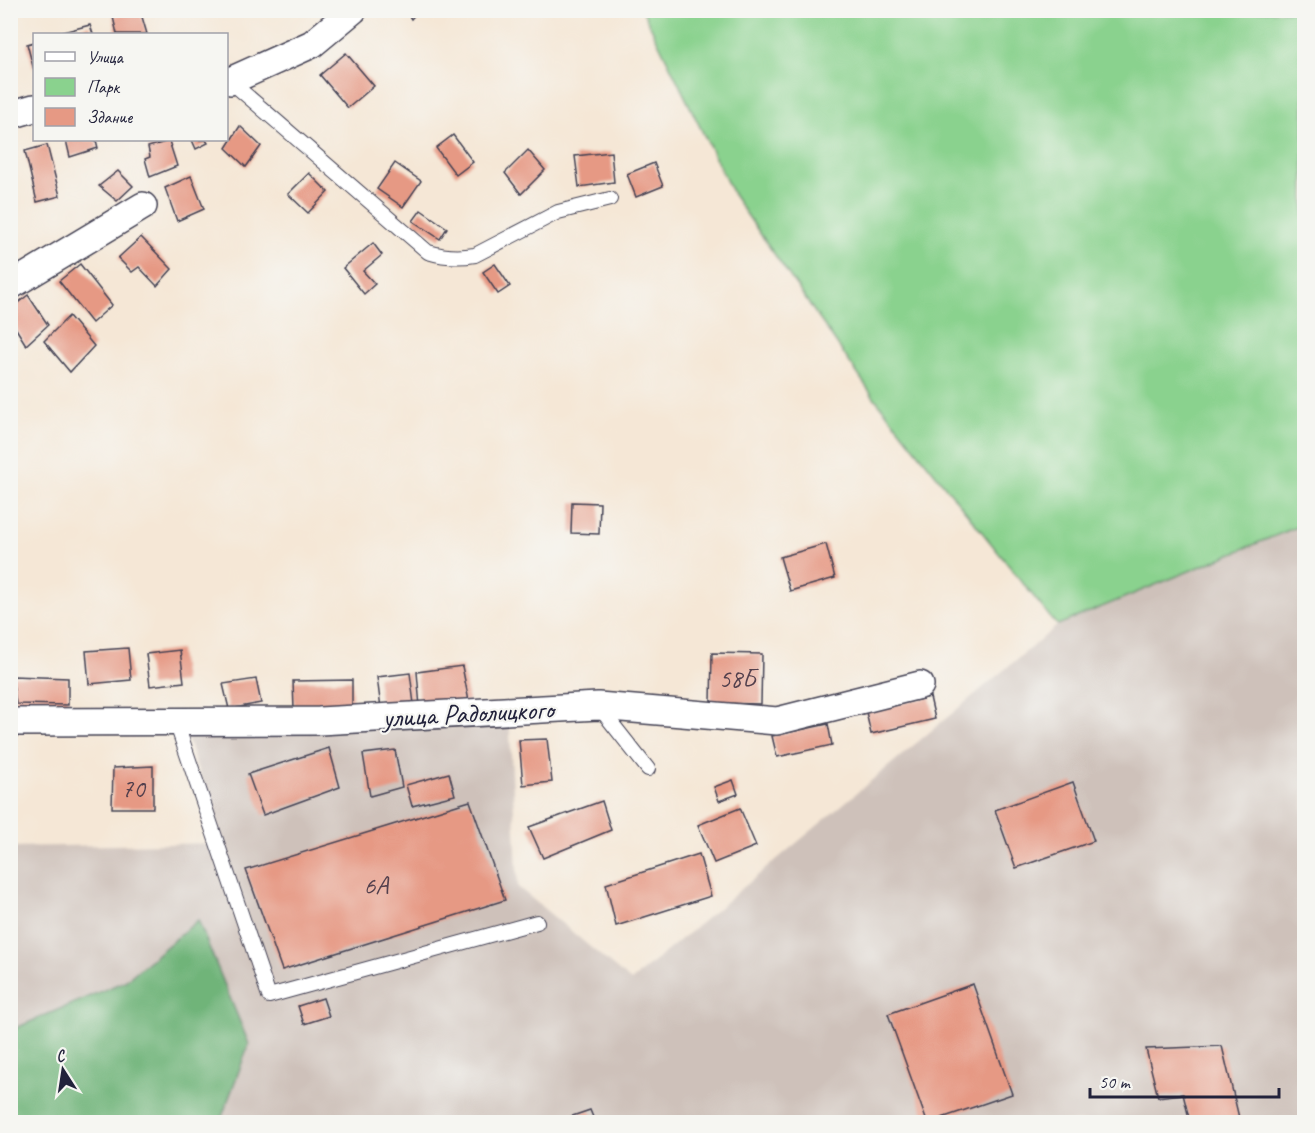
<svg xmlns="http://www.w3.org/2000/svg" width="1315" height="1133" viewBox="0 0 1315 1133" font-family="Caveat,sans-serif">
  <style>
    .industrial { fill: #cec1ba }
    .green { fill: #8ad28e; stroke: #567a64; stroke-width: 1.5 }
    .forest { fill: #6fb479; stroke: #486b5a; stroke-width: 1.5 }
    .building { fill: #e69984 }
    .lines { fill: none; stroke-linecap: round; stroke-linejoin: round }
    .service-casing { stroke: #424052; stroke-width: 16 }
    .minor-casing { stroke: #424052; stroke-width: 30 }
    .service { stroke: #fff; stroke-width: 14 }
    .minor { stroke: #fff; stroke-width: 27 }
    .labels { text-anchor: middle; dominant-baseline: central; stroke-width: 4.5; stroke-linejoin: round; paint-order: stroke }
    .number-label { font-size: 26px; fill: #53404d }
    .street-label { font-size: 28px; fill: #22223b; stroke: #f6f6f2 }
  </style>
  <rect width="100%" height="100%" fill="#f6f6f2"/>
  <filter id="ink" filterUnits="userSpaceOnUse"><feTurbulence type="fractalNoise" baseFrequency=".0167" numOctaves="2"/><feDisplacementMap in="SourceGraphic" scale="12" xChannelSelector="R" yChannelSelector="G"/><feConvolveMatrix kernelMatrix="1 2 1 2 8 2 1 2 1" color-interpolation-filters="sRGB"/></filter>
  <filter id="wash" filterUnits="userSpaceOnUse"><feTurbulence type="fractalNoise" baseFrequency=".008" numOctaves="4" result="noise"/><feDisplacementMap in="SourceGraphic" scale="24" xChannelSelector="R" yChannelSelector="G"/><feGaussianBlur stdDeviation="1.35" result="paint"/><feColorMatrix in="noise" values="0 0 0 0 0 0 0 0 0 0 0 0 0 0 0 0 0 1.4 0 .05"/><feComposite in="paint" operator="in"/></filter>
  <g filter="url(#wash)">
    <rect width="100%" height="100%" fill="#f5e7d6"/>
    <polygon class="industrial" points="1304,524 1304,1122 11,1122 10,847 223,843 183,727 509,716 518,887 631,981 1058,625"/>
    <polygon class="green" points="643,11 1304,11 1304,524 1058,625 1054,622 873,396 734,196"/>
    <polygon class="forest" points="198,920 249,1044 220,1122 11,1122 11,1030 125,981"/>
    <g id="blocks">
      <g class="building">
        <polygon points="136,10 140,10 147,34 117,34 113,17"/>
        <polygon points="405,10 419,10 411,19"/>
        <polygon points="90,25 93,34 64,34 63,32"/>
        <polygon points="34,42 34,70 27,44"/>
        <polygon points="346,53 374,86 348,108 320,75"/>
        <polygon points="240,126 261,146 246,167 226,148"/>
        <polygon points="453,135 473,162 456,175 436,148"/>
        <polygon points="66,140 96,140 98,148 70,157"/>
        <polygon points="192,140 206,140 208,143 196,149"/>
        <polygon points="169,141 177,166 150,177 145,159 150,157 148,147"/>
        <polygon points="47,145 60,196 37,202 25,151"/>
        <polygon points="528,150 545,170 521,194 505,173"/>
        <polygon points="611,152 614,182 579,187 575,156"/>
        <polygon points="395,163 421,181 403,207 377,189"/>
        <polygon points="654,163 663,186 636,197 627,174"/>
        <polygon points="118,171 133,186 117,201 99,186"/>
        <polygon points="309,173 328,192 308,213 288,194"/>
        <polygon points="191,176 204,209 177,221 165,188"/>
        <polygon points="421,210 447,228 440,239 413,221"/>
        <polygon points="141,237 172,269 157,286 139,267 132,272 118,258"/>
        <polygon points="373,243 382,255 363,271 375,284 364,294 343,268"/>
        <polygon points="80,264 112,305 92,323 59,281"/>
        <polygon points="495,264 510,286 498,294 483,272"/>
        <polygon points="28,295 48,325 26,345 10,319 10,309"/>
        <polygon points="69,316 94,346 70,372 44,341"/>
        <polygon points="572,502 600,503 599,534 571,533"/>
        <polygon points="826,544 835,578 790,591 780,557"/>
        <polygon points="128,648 131,680 89,684 86,651"/>
        <polygon points="180,650 184,682 150,686 146,654"/>
        <polygon points="712,653 762,654 761,704 711,703"/>
        <polygon points="462,666 469,701 420,707 417,672"/>
        <polygon points="410,673 414,704 381,708 377,677"/>
        <polygon points="12,676 68,678 68,705 16,704"/>
        <polygon points="256,679 261,703 229,709 223,684"/>
        <polygon points="352,680 352,709 294,710 293,681"/>
        <polygon points="930,697 935,719 871,734 866,712"/>
        <polygon points="828,724 832,745 777,757 772,736"/>
        <polygon points="547,739 552,782 523,785 519,740"/>
        <polygon points="329,748 340,787 263,815 248,774"/>
        <polygon points="395,750 402,787 370,796 363,754"/>
        <polygon points="153,766 153,808 112,808 113,768"/>
        <polygon points="449,773 455,795 412,806 406,785"/>
        <polygon points="733,780 738,794 719,801 714,787"/>
        <polygon points="1073,782 1094,841 1016,868 995,810"/>
        <polygon points="470,801 505,900 282,970 246,870"/>
        <polygon points="602,801 611,830 543,858 529,827"/>
        <polygon points="740,808 756,846 714,863 698,825"/>
        <polygon points="699,854 711,896 616,926 606,884"/>
        <polygon points="973,984 1012,1094 930,1122 927,1122 888,1014"/>
        <polygon points="323,998 329,1016 304,1024 298,1006"/>
        <polygon points="1222,1046 1240,1122 1190,1122 1183,1094 1158,1097 1146,1049"/>
        <polygon points="590,1110 595,1122 555,1122"/>
      </g>
    </g>
  </g>
  <g filter="url(#ink)">
    <use href="#blocks" fill-opacity="0" stroke="#424052" stroke-width="1.5"/>
    <g class="lines">
      <g class="service-casing">
        <g id="service">
          <path d="M230 81 428 252C444 257 458 258 475 255L558 212 610 199"/>
          <polyline points="599,707 648,769"/>
          <polyline points="176,722 269,996 537,922"/>
        </g>
      </g>
      <g class="minor-casing">
        <g id="minor">
          <polyline points="226,80 230,81 312,44 353,10"/>
          <polyline points="10,115 34,108"/>
          <polyline points="10,286 143,206"/>
          <polyline points="10,722 319,721 598,706 777,721 920,685"/>
        </g>
      </g>
      <use href="#service" class="service"/>
      <use href="#minor" class="minor"/>
    </g>
  </g>
  <g class="labels">
    <g class="number-label">
      <text x="737" y="678">58Б</text>
      <text x="133" y="788">70</text>
      <text x="376" y="885">6А</text>
    </g>
    <g class="street-label">
      <text transform="translate(468 713) rotate(-3)">улица Радолицкого</text>
    </g>
  </g>
  <rect width="1315" height="1133" fill="none" stroke="#f6f6f2" stroke-width="36"/>
  <rect x="33" y="33" width="195" height="108" fill="#f6f6f2" stroke="#a1a1a9" stroke-width="1.5"/>
  <rect x="45" y="52" width="30" height="9" fill="#ffffff" stroke="#a1a1a9" stroke-width="1.5"/>
  <text x="87" y="63" font-size="18" fill="#22223b">Улица</text>
  <rect x="45" y="78" width="30" height="18" fill="#8ad28e" stroke="#a1a1a9" stroke-width="1.5"/>
  <text x="87" y="93" font-size="18" fill="#22223b">Парк</text>
  <rect x="45" y="108" width="30" height="18" fill="#e69984" stroke="#a1a1a9" stroke-width="1.5"/>
  <text x="87" y="123" font-size="18" fill="#22223b">Здание</text>
  <g transform="translate(63 1070) rotate(348)" stroke="#f6f6f2" stroke-width="4.5" paint-order="stroke">
  <path d="M0-4.5L10 22L0 15L-10 22Z" fill="#22223b"/>
  <text y="-9" font-size="16" font-weight="bold" text-anchor="middle" fill="#22223b">С</text>
  </g>
  <path d="M1090 1088v9h189v-9" fill="none" stroke="#22223b" stroke-width="3"/>
  <text x="1099" y="1088" font-size="18" fill="#22223b" stroke="#f6f6f2" stroke-width="4.5" paint-order="stroke">50 m</text>
</svg>
